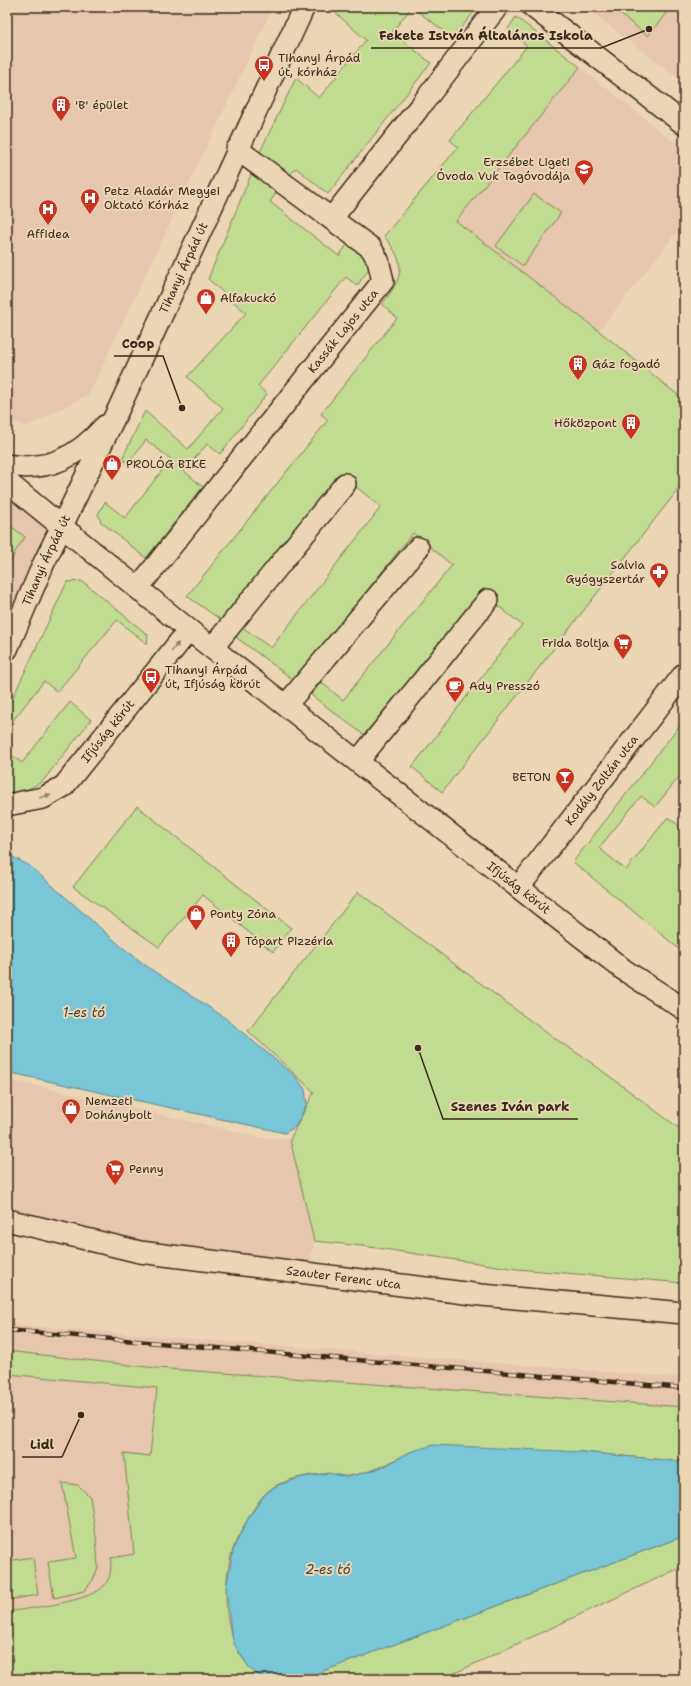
<svg xmlns="http://www.w3.org/2000/svg" width="691" height="1686" viewBox="0 0 691 1686" font-family="'Shantell Sans',sans-serif">
  <style>
    .built { fill: #e6c6ad }
    .green { fill: #c1db91; stroke: #7e8258 }
    .water { fill: #79c6d7; stroke: #60888d }
    .lines { fill: none; stroke-linecap: round; stroke-linejoin: round }
    .minor-casing { stroke: #3b2a1e; stroke-width: 24 }
    .minor { stroke: #ebd6b4; stroke-width: 21 }
    .rail-casing { stroke: #3b2a1e; stroke-width: 4.5 }
    .rail { stroke: #ebd6b4; stroke-width: 3; stroke-dasharray: 9; stroke-linecap: butt }
    .oneway { fill: #938069 }
    .labels { text-anchor: middle; dominant-baseline: central; stroke-width: 4; stroke-linejoin: round; paint-order: stroke }
    .poi-label { font-size: 12px; fill: #3b2a1e; stroke: #ebd6b4; text-anchor: start }
    .street-label { font-size: 12px; fill: #3b2a1e; stroke: #ebd6b4 }
    .water-label { font-size: 13px; font-style: italic; fill: #44413a; stroke: #ebd6b4 }
    .leader { fill: none; stroke: #3b2a1e; stroke-width: 1.5 }
    .callout-dot { fill: #3b2a1e; stroke: #ebd6b4; stroke-width: 1.5 }
    .callout-label { font-size: 13px; text-anchor: middle; font-weight: bold; fill: #3b2a1e; stroke: #ebd6b4; stroke-width: 4; stroke-linejoin: round; paint-order: stroke }
  </style>
  <rect width="100%" height="100%" fill="#ebd6b4"/>
  <filter id="ink" filterUnits="userSpaceOnUse"><feTurbulence type="fractalNoise" baseFrequency=".025" numOctaves="2"/><feDisplacementMap in="SourceGraphic" scale="8" xChannelSelector="R" yChannelSelector="G"/><feConvolveMatrix kernelMatrix="1 2 1 2 8 2 1 2 1" color-interpolation-filters="sRGB"/></filter>
  <g filter="url(#ink)">
    <g class="built">
      <polygon points="7,7 273,7 89,394 26,427 7,419"/>
      <polygon points="585,7 684,7 684,82 642,51"/>
      <polygon points="580,67 684,150 684,223 599,331 456,221"/>
      <polygon points="7,482 62,526 7,649"/>
      <polygon points="7,1079 262,1138 290,1139 314,1241 308,1273 7,1220"/>
      <polygon points="7,1324 684,1378 684,1407 156,1368 7,1351"/>
      <polygon points="7,1374 157,1388 150,1456 124,1454 134,1554 112,1558 111,1574 105,1585 88,1597 7,1612"/>
    </g>
    <g class="green">
      <polygon points="330,7 412,7 392,32 431,63 328,194 296,168 288,177 258,156 296,78 319,98 366,40 330,8"/>
      <polygon points="412,7 478,7 453,38"/>
      <polygon points="611,7 671,7 648,36"/>
      <path d="M516 17 580 67 456 221 599 331 684 400V482L442 792 412 767 522 625 481 592 364 735 311 695 321 682 343 700 452 565 413 533 295 681 233 635 241 626 271 648 381 507 340 474 221 620 187 596 328 420 321 414 397 318 382 304C404 276 407 264 384 236L458 147 450 140 527 46 508 29Z"/>
      <polygon points="252,172 278,190 270,202 339,256 351,239 364,250 371,266 357,286 346,277 258,386 267,394 220,454 207,444 184,471 203,487 146,558 101,522 98,514 105,502 125,518 171,459 146,440 128,463 122,459 145,411 188,449 223,408 187,377 246,313 208,279"/>
      <polygon points="534,194 561,213 523,266 496,246"/>
      <polygon points="7,523 25,537 15,552 7,571"/>
      <polygon points="82,581 148,635 147,644 117,620 57,692 44,681 7,728 7,710 67,582"/>
      <polygon points="70,702 91,720 42,782 28,789 7,794 7,751 22,763"/>
      <polygon points="684,720 684,771 655,807 641,796 599,848 626,870 668,817 683,829 684,828 684,953 573,862"/>
      <polygon points="137,806 291,928 273,952 203,895 159,947 73,887"/>
      <polygon points="358,892 551,1036 589,1061 684,1132 684,1283 517,1269 363,1246 314,1241 290,1139 314,1092 248,1031"/>
      <path d="M7 1351 156 1368 684 1407V1462L583 1452H410C390 1463 371 1473 348 1476 341 1477 334 1473 327 1474 312 1474 291 1478 277 1485 262 1493 253 1509 245 1524 241 1532 236 1540 233 1549 220 1589 222 1663 270 1679H7V1612C30 1608 91 1602 105 1585 111 1577 111 1568 111 1558L134 1554 124 1453 150 1456 157 1388 7 1374Z"/>
      <polygon points="62,1483 78,1485 90,1497 96,1536 98,1567 93,1580 84,1591 54,1598 48,1562 76,1558"/>
      <polygon points="684,1536 684,1566 442,1679 302,1679"/>
      <polygon points="33,1557 38,1595 7,1600 7,1561"/>
    </g>
    <g class="water">
      <polygon points="7,854 30,866 122,947 152,970 224,1017 296,1077 305,1089 307,1104 295,1127 285,1133 7,1072"/>
      <polygon points="433,1445 583,1452 684,1462 684,1536 302,1679 270,1679 260,1676 250,1669 234,1644 231,1631 226,1587 234,1547 248,1519 265,1494 278,1485 303,1477 329,1473 347,1477 371,1471 387,1465 410,1452"/>
    </g>
    <g class="lines">
      <g class="minor-casing">
        <g id="minor">
          <polyline points="533,7 684,124"/>
          <polyline points="422,104 497,7"/>
          <polyline points="237,149 371,248 378,260 383,281 239,461"/>
          <polyline points="332,218 418,109"/>
          <path d="M7 465C49 472 77 457 105 426"/>
          <path id="s1" d="M7 482 189 630 624 970 684 1009"/>
          <polyline points="138,588 235,466"/>
          <polyline points="213,647 345,484"/>
          <path id="s2" d="M7 649 43 565 119 408 304 7"/>
          <polyline points="287,704 418,548"/>
          <polyline points="358,761 488,600"/>
          <path id="s3" d="M7 805 43 798 64 786 189 630"/>
          <path id="s4" d="M519 887 684 674"/>
          <path id="s5" d="M7 1220 140 1252 481 1295 684 1313"/>
        </g>
      </g>
      <use href="#minor" class="minor"/>
      <g class="rail-casing">
        <polyline id="rail" points="7,1330 684,1388"/>
      </g>
      <use href="#rail" class="rail"/>
    </g>
    <defs><path id="oneway-solid" d="M-6-.8H1V-3.2L6.5 0L1 3.2V.8H-6Z"/></defs>
    <g class="oneway">
      <use href="#oneway-solid" transform="translate(175 647) rotate(-51)"/>
      <use href="#oneway-solid" transform="translate(45 796) rotate(-19)"/>
    </g>
  </g>
  <defs>
    <g id="bus-pin" transform="scale(1)"><path d="M0 17L-7.5 6A9.5 9.5 0 1 1 7.5 6Z" fill="#c8321e" stroke="#ebd6b4"/><path d="M-5-6H5V4H4V6H2V4H-2V6H-4V4H-5ZM-3.5-4V0h7V-4ZM-3.5 1.2v1.5H-2V1.2ZM2 1.2v1.5H3.5V1.2Z" fill="#fff"/></g>
    <g id="building-pin" transform="scale(1)"><path d="M0 17L-7.5 6A9.5 9.5 0 1 1 7.5 6Z" fill="#c8321e" stroke="#ebd6b4"/><path d="M-4-6H4V6H1V3H-1V6H-4ZM-2.5-4.3h1.7v1.8h-1.7ZM.8-4.3h1.7v1.8H.8ZM-2.5-1h1.7V.8h-1.7ZM.8-1h1.7V.8H.8Z" fill="#fff"/></g>
    <g id="school-pin" transform="scale(1)"><path d="M0 17L-7.5 6A9.5 9.5 0 1 1 7.5 6Z" fill="#c8321e" stroke="#ebd6b4"/><path d="M0-5L7-2L0 1L-7-2ZM-4 1L0 2.5L4 1V4Q0 6-4 4Z" fill="#fff"/></g>
    <g id="hospital-pin" transform="scale(1)"><path d="M0 17L-7.5 6A9.5 9.5 0 1 1 7.5 6Z" fill="#c8321e" stroke="#ebd6b4"/><path d="M-5-5h3v3.5h4V-5h3V5h-3V1.5h-4V5h-3Z" fill="#fff"/></g>
    <g id="shop-pin" transform="scale(1)"><path d="M0 17L-7.5 6A9.5 9.5 0 1 1 7.5 6Z" fill="#c8321e" stroke="#ebd6b4"/><path d="M-5-2.5h2.3a2.7 3.5 0 0 1 5.4 0H5L5.5 6h-11ZM-1.5-2.5h3a1.5 2.3 0 0 0-3 0Z" fill="#fff"/></g>
    <g id="pharmacy-pin" transform="scale(1)"><path d="M0 17L-7.5 6A9.5 9.5 0 1 1 7.5 6Z" fill="#c8321e" stroke="#ebd6b4"/><path d="M-2-6h4v4h4v4h-4v4h-4v-4h-4v-4h4Z" fill="#fff"/></g>
    <g id="supermarket-pin" transform="scale(1)"><path d="M0 17L-7.5 6A9.5 9.5 0 1 1 7.5 6Z" fill="#c8321e" stroke="#ebd6b4"/><path d="M-6-5.5h2.5l.6 2H6L4.5 2H-2.5L-4.4-4H-6ZM-1.5 3.2a1.3 1.3 0 1 0 .1 0ZM3 3.2a1.3 1.3 0 1 0 .1 0Z" fill="#fff"/></g>
    <g id="cafe-pin" transform="scale(1)"><path d="M0 17L-7.5 6A9.5 9.5 0 1 1 7.5 6Z" fill="#c8321e" stroke="#ebd6b4"/><path d="M-5.5-4.5H6V0H3Q3 3.5 0 3.5H-2.5Q-5.5 3.5-5.5 0ZM3-3.2v2h1.7v-2ZM-6 4.5H4V6H-6Z" fill="#fff"/></g>
    <g id="bar-pin" transform="scale(1)"><path d="M0 17L-7.5 6A9.5 9.5 0 1 1 7.5 6Z" fill="#c8321e" stroke="#ebd6b4"/><path d="M-6-5H6L.8 .8V4.5H3.5V6h-7V4.5H-.8V.8Z" fill="#fff"/></g>
  </defs>
  <g fill-rule="evenodd">
    <use href="#bus-pin" x="264" y="65"/>
    <use href="#building-pin" x="61" y="105"/>
    <use href="#school-pin" x="584" y="169"/>
    <use href="#hospital-pin" x="90" y="198"/>
    <use href="#hospital-pin" x="48" y="209"/>
    <use href="#shop-pin" x="206" y="298"/>
    <use href="#building-pin" x="578" y="364"/>
    <use href="#building-pin" x="631" y="423"/>
    <use href="#shop-pin" x="112" y="464"/>
    <use href="#pharmacy-pin" x="659" y="572"/>
    <use href="#supermarket-pin" x="623" y="643"/>
    <use href="#bus-pin" x="151" y="677"/>
    <use href="#cafe-pin" x="455" y="686"/>
    <use href="#bar-pin" x="565" y="777"/>
    <use href="#shop-pin" x="196" y="914"/>
    <use href="#building-pin" x="231" y="941"/>
    <use href="#shop-pin" x="71" y="1108"/>
    <use href="#supermarket-pin" x="115" y="1169"/>
  </g>
  <g class="labels">
    <g class="poi-label">
      <text x="278" y="58">Tihanyi Árpád<tspan x="278" dy="14">út, kórház</tspan></text>
      <text x="75" y="105">'B' épület</text>
      <text x="570" y="162" text-anchor="end">Erzsébet Ligeti<tspan x="570" dy="14">Óvoda Vuk Tagóvodája</tspan></text>
      <text x="104" y="191">Petz Aladár Megyei<tspan x="104" dy="14">Oktató Kórház</tspan></text>
      <text x="48" y="234" text-anchor="middle">Affidea</text>
      <text x="220" y="298">Alfakuckó</text>
      <text x="592" y="364">Gáz fogadó</text>
      <text x="617" y="423" text-anchor="end">Hőközpont</text>
      <text x="126" y="464">PROLÓG BIKE</text>
      <text x="645" y="565" text-anchor="end">Salvia<tspan x="645" dy="14">Gyógyszertár</tspan></text>
      <text x="609" y="643" text-anchor="end">Frida Boltja</text>
      <text x="165" y="670">Tihanyi Árpád<tspan x="165" dy="14">út, Ifjúság körút</tspan></text>
      <text x="469" y="686">Ady Presszó</text>
      <text x="551" y="777" text-anchor="end">BETON</text>
      <text x="210" y="914">Ponty Zóna</text>
      <text x="245" y="941">Tópart Pizzéria</text>
      <text x="85" y="1101">Nemzeti<tspan x="85" dy="14">Dohánybolt</tspan></text>
      <text x="129" y="1169">Penny</text>
    </g>
    <g class="street-label">
      <text stroke="none"><textPath href="#s2" startOffset="420">Tihanyi Árpád út</textPath></text>
      <text transform="translate(343 331) rotate(-51)">Kassák Lajos utca</text>
      <text stroke="none"><textPath href="#s2" startOffset="97">Tihanyi Árpád út</textPath></text>
      <text stroke="none"><textPath href="#s3" startOffset="131">Ifjúság körút</textPath></text>
      <text stroke="none"><textPath href="#s4" startOffset="135">Kodály Zoltán utca</textPath></text>
      <text stroke="none"><textPath href="#s1" startOffset="653">Ifjúság körút</textPath></text>
      <text stroke="none"><textPath href="#s5" startOffset="342">Szauter Ferenc utca</textPath></text>
    </g>
    <g class="water-label">
      <text x="84" y="1012">1-es tó</text>
      <text x="328" y="1569">2-es tó</text>
    </g>
  </g>
  <path class="leader" d="M649 29L601 48H371M182 408L163 356H114M418 1048L443 1119H578M81 1415L62 1457H22"/>
  <g class="callout-dot">
    <circle cx="649" cy="29" r="4"/>
    <circle cx="182" cy="408" r="4"/>
    <circle cx="418" cy="1048" r="4"/>
    <circle cx="81" cy="1415" r="4"/>
  </g>
  <g class="callout-label">
    <text x="486" y="40">Fekete István Általános Iskola</text>
    <text x="138" y="348">Coop</text>
    <text x="510" y="1111">Szenes Iván park</text>
    <text x="42" y="1449">Lidl</text>
  </g>
  <rect width="691" height="1686" fill="none" stroke="#ebd6b4" stroke-width="24"/>
  <rect x="12" y="12" width="667" height="1662" fill="none" stroke="#3b2a1e" stroke-width="1.5" filter="url(#ink)"/>
</svg>
